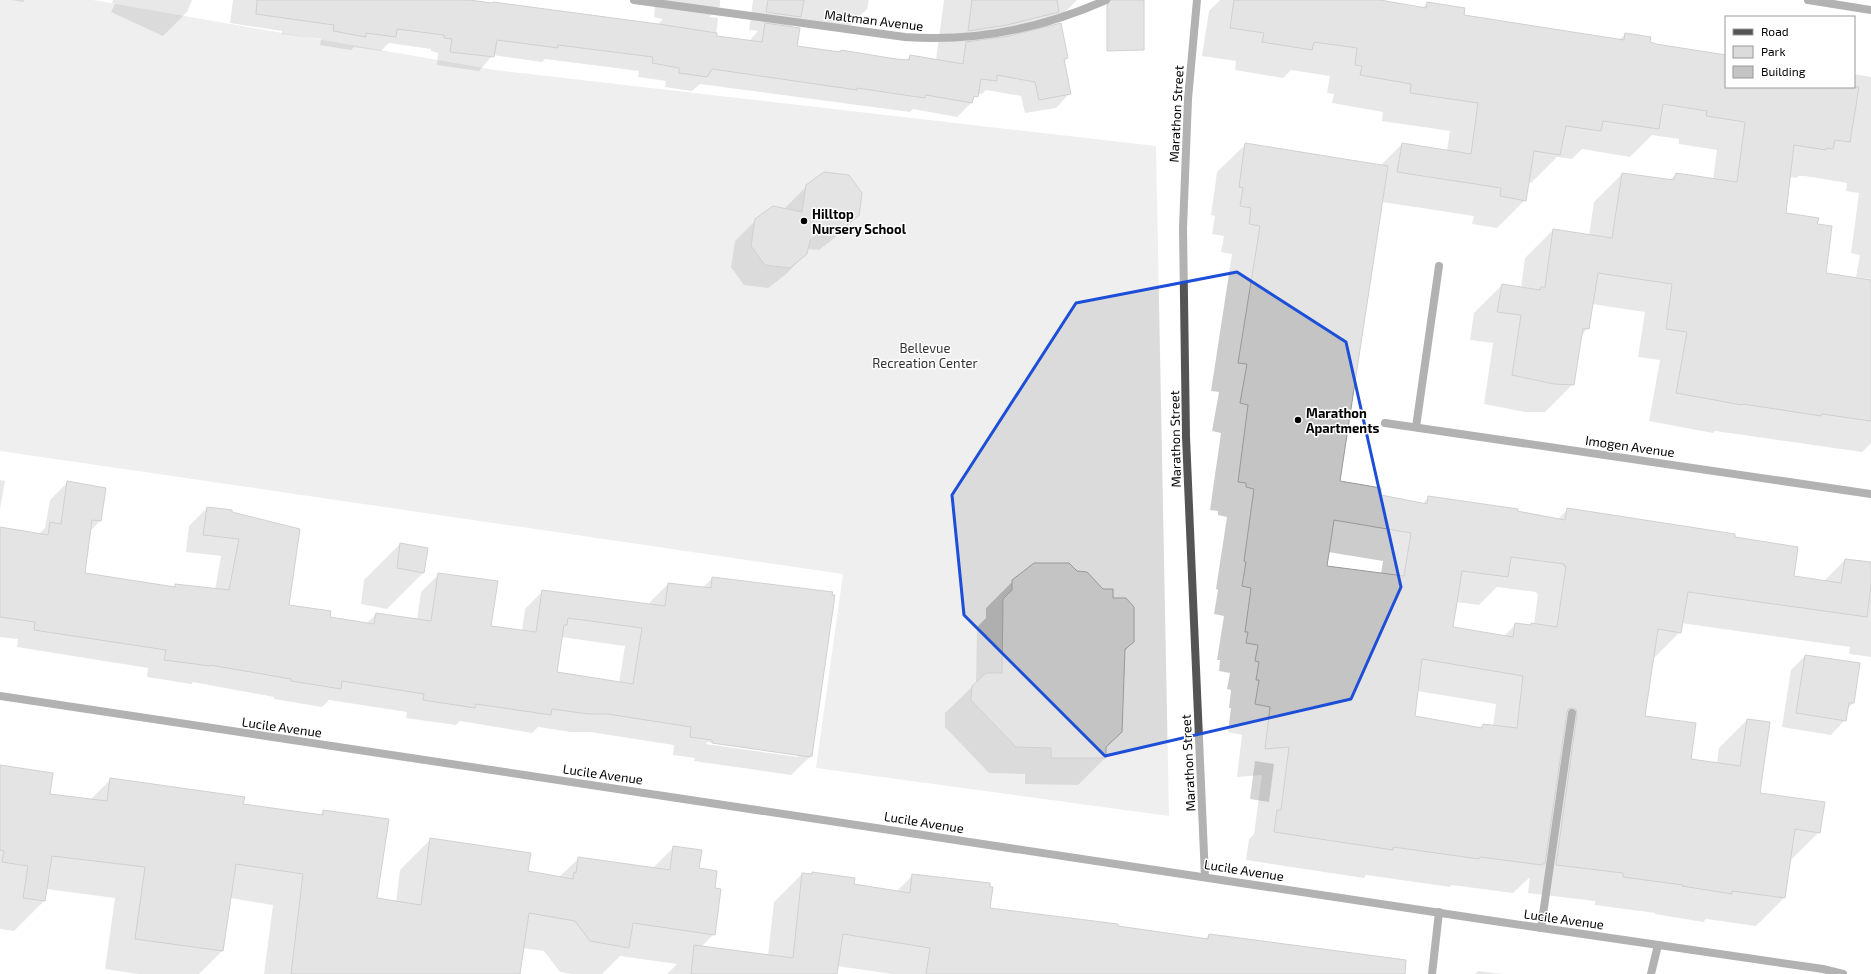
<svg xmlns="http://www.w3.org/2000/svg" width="1871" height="974" viewBox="0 0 1871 974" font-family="'Exo 2',sans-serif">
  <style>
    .green { fill: #dbdbdb }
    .water { fill: #a2a2a2 }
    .shadow { fill: #0003; fill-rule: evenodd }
    .building { fill: #c4c4c4; stroke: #989898; fill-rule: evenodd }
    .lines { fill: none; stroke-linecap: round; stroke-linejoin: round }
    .lane { stroke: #545454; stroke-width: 8 }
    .street { stroke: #545454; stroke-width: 8 }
    .marked { fill: none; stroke: #1d4ed8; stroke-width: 3; stroke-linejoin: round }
    .poi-dot { fill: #000; stroke: #fff; stroke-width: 1.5 }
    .labels { text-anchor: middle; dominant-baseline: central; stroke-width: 3; stroke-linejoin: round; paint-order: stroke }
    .street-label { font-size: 13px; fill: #000; stroke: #fff }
    .poi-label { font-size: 13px; font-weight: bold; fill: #000; stroke: #fff; text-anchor: start }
    .park-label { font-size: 13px; fill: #323232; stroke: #fff }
  </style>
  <rect width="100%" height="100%" fill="#fff"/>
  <polygon class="green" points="0,0 93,0 495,70 1156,146 1169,816 816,768 843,574 0,451"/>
  <polygon class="water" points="1255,761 1274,764 1269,802 1250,799"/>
  <g class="shadow">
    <polygon points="11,0 25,0 23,2"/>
    <polygon points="113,0 192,0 187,12 163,36 111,12 115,4 112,3"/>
    <polygon points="233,0 462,0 657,25 663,19 654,17 656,0 720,0 720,6 709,17 718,18 716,36 750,41 751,39 758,31 749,30 753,0 869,0 867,9 849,27 798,19 789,28 796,47 906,60 911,56 936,60 944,0 1077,0 1050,27 1067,58 1064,62 1070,93 1056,108 1025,113 1021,96 986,90 982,94 977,94 971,103 957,117 913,109 910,112 700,84 692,91 665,87 666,81 638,77 639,71 545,59 542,62 493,55 479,71 437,65 438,53 431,51 431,49 389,43 381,51 354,47 351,50 320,45 321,39 282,34 282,31 230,23"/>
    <path d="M1220 0H1368L1422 8 1427 3 1463 16 1619 40 1625 34 1656 45 1726 58V87H1854V74L1871 77V279L1856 277 1860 255 1851 253 1859 193 1846 191 1847 183 1805 176H1798L1797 178 1789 177 1784 214 1816 225 1824 274 1871 341V443L1862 452 1715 431 1713 433 1649 421 1660 360 1638 357 1645 312 1592 304 1588 328 1581 336 1573 384 1545 412H1525L1484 404 1493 343 1470 340 1474 313 1502 285 1521 288 1525 258 1553 230 1589 236 1594 202 1622 174 1669 181 1676 174 1713 179 1717 150 1679 144V139L1652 135 1630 157 1582 149 1572 159 1557 157 1531 183 1528 182 1525 200 1497 228 1472 224 1474 216 1382 202 1339 482 1379 496 1422 504 1429 497 1558 519 1567 510 1734 538 1792 577 1824 581 1845 560 1871 563V657L1849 654 1850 647 1681 623 1680 632 1652 660 1644 716 1690 759 1717 763 1719 748 1747 720 1758 794 1819 832 1791 860H1789L1784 898 1756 926 1706 919 1703 922 1655 914V913L1595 905V901L1528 893 1530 877 1513 893 1452 885 1450 887 1366 875 1364 878 1246 860 1249 839 1254 834 1262 775 1237 777 1242 735 1228 732 1231 708H1229L1231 690 1227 689 1230 673 1219 671 1220 660H1217L1224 616 1214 614 1218 590 1216 589 1227 517 1218 515V511L1210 510 1221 433 1212 431 1219 392 1211 391 1232 254 1221 252 1224 236 1212 234 1215 216 1211 215 1217 172 1246 144 1380 166 1402 144 1447 151 1450 131 1382 121 1383 112 1332 103 1334 94 1327 93 1330 76 1291 70 1283 78 1235 70 1236 61 1202 56 1209 11ZM1328 552 1383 561 1381 574 1326 567ZM1497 587 1537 592 1536 594H1538L1534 624 1530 626 1516 624 1503 637 1452 628 1456 602 1479 605ZM1417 691 1496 704 1493 726 1483 725 1480 728 1414 717Z"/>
    <polygon points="807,186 858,215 837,236 819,250 807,249 806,254 785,275 768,288 744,285 731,267 735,241 756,220 786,210 786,207"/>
    <polygon points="0,480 5,481 0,509"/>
    <path d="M68 482 100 521 90 531 84 574 173 588 176 585 215 590 221 556 186 552 189 526 207 508 231 512 288 605 329 618 366 624 376 614 417 620 421 592 439 574 490 626 522 631 525 609 543 591 650 605V602L668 584 702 588 713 578 812 755 791 775 694 761 695 758 673 755 674 745 590 732H571L538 727 532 733 460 721 456 725 406 718 407 712 329 700 322 707 274 699V697L193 682 191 684 147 677 148 668 17 647 18 639 0 637V528L39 534 45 528 50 500ZM561 637 625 646 619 683 556 673ZM707 742 798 755V757L706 744Z"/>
    <polygon points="400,544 427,549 423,573 387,609 361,604 364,580"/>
    <polygon points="1077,572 1112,599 1133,642 1124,651 1121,732 1105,748 1105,758 1078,785 1025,784 1025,774 989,773 945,727 945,713 976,683 977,627 986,618 986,608 1013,581"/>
    <polygon points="1805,656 1853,703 1847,709 1845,720 1831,735 1782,727 1791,670"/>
    <polygon points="0,767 49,795 90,800 111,779 242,804 319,815 324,811 376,899 396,902 400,870 431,839 527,872 559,877 579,858 652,869 674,847 698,869 713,889 714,934 701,947 768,956 774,902 802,874 810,875 812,873 853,885 896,892 913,875 989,909 1204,940 1209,935 1381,974 892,974 837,966 836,974 667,974 677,964 620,956 602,974 572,974 560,972 544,951 523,948 519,974 264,974 273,905 230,898 222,951 199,974 138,974 105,969 115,898 46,889 44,901 14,931 0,929"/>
    <polygon points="1478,971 1503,974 1475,974"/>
  </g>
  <g class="building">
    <polygon points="257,0 469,0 492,3 493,2 658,24 717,33 717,36 762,42 765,23 800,28 797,46 840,52 841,50 896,59 909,60 910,55 963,64 966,42 1009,36 1061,23 1068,58 1064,59 1071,94 1039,100 1035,82 997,75 997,81 981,79 978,97 974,96 972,103 926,95 925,98 857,88 857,90 712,69 707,77 679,73 679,68 652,63 653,57 558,45 558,48 497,40 494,57 450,52 452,39 444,38 444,35 397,29 396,37 366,33 366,37 333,31 334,25 256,14"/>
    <polygon points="768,0 804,0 801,17 766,12"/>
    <polygon points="972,0 1057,0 1059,12 1007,25 968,31"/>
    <polygon points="1111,0 1144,0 1144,50 1107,51 1107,5"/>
    <polygon points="1234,0 1380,0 1426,8 1427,2 1465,8 1464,15 1624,40 1625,33 1651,37 1650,42 1656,44 1726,55 1726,87 1859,87 1850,142 1835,140 1833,149 1826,148 1826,150 1794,145 1786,213 1819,218 1817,224 1832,226 1826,273 1871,280 1871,421 1822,414 1821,416 1743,404 1742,405 1676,393 1687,332 1666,329 1672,284 1598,273 1589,329 1583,328 1574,385 1554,384 1512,375 1521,315 1497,312 1502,284 1540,290 1541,287 1545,287 1553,229 1612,238 1622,173 1674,180 1676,173 1737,182 1745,122 1706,116 1707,111 1663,104 1659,129 1603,121 1601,131 1566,126 1560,155 1534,151 1526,201 1500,196 1501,188 1397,172 1402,143 1471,154 1478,103 1410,93 1411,84 1360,75 1362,66 1355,65 1357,48 1314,42 1312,50 1262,42 1264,33 1230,28"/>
    <path d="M1245 143 1388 166 1340 481 1381 488V495L1427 504 1428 496 1518 509 1517 511 1565 520 1567 508 1735 534V537L1798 547 1794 576 1841 583 1845 559 1871 562V587L1867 617 1688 592 1681 633 1658 629 1645 716 1696 723 1691 759 1740 766 1747 719 1770 722 1760 793 1825 802 1820 833 1795 829 1785 898 1732 891V894L1682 886 1683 885 1623 877V873L1556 865 1577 714 1576 709 1572 708 1568 709 1567 712 1545 864H1542V865L1480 857 1479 859 1393 847V850L1274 832 1277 810H1281L1289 747 1265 749 1270 707 1255 704 1259 680H1256L1259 662 1255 661 1258 645 1246 643 1248 632H1245L1251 588 1242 586 1246 562 1244 561 1254 489 1246 487V483L1238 482 1248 405 1240 403 1247 364 1238 363 1260 226 1249 224 1251 208 1240 206 1243 188 1239 187ZM1334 520 1411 533 1404 576 1327 566ZM1511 557 1564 564V566H1566L1557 627 1531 623V625L1515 623 1513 637 1453 627 1462 571 1508 577ZM1422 659 1523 676 1517 728 1483 724 1482 728 1415 716Z"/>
    <polygon points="824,172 849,175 862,193 859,216 841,229 826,229 810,240 807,254 790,268 765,265 751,246 755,219 773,206 802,212 806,185"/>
    <path d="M67 481 106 488 101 521 92 520 85 573 175 587V584L229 590 239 539 203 535 207 507 232 510V512L300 529 289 605 331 611 330 617 374 624 376 613 431 621 438 573 498 581 491 626 536 632 542 590 665 606 668 583 711 588 712 577 833 592 832 595H835L812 756H810V757L712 743V740L690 737 691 727 608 714H589L552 709 551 715 476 704 475 708 423 700 424 694 342 681 341 689 291 681V679L210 665V666L164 660 166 650 34 630 35 622 0 617V527L48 535 50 522 61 524ZM568 618 642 628 633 684 557 672 564 625H567Z"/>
    <polygon points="400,543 428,548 424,573 397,568"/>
    <polygon points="1034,563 1069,563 1077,571 1087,572 1103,589 1113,589 1113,598 1126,598 1134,607 1134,642 1125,649 1122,732 1106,747 1106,758 1051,758 1051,748 1016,747 971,700 972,686 986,673 1002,673 1003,599 1012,590 1012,580"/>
    <polygon points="1805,655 1860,663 1854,703 1849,703 1846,721 1796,713"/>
    <polygon points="0,765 53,773 50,794 107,801 110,778 245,797 243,804 323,815 323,810 389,819 377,898 421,905 430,838 531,853 528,871 573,879 574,872 576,873 578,857 670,870 673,846 702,850 699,868 717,871 715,888 721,889 715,935 633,923 629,948 590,941 575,921 529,913 520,974 291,974 303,874 236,864 223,951 135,939 145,867 52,856 45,901 23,898 28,866 2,862 4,851 0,850"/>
    <polygon points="812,872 855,878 854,884 910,893 912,874 990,883 990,887 993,887 990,908 1118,924 1118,926 1208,939 1209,934 1406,960 1405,974 926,974 930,948 843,934 837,974 691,974 694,945 793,958 802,873 812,874"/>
  </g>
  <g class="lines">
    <g class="lane">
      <polyline points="1416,427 1439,266"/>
      <polyline points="1541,928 1572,713"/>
      <polyline points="1651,974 1658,945"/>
    </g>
    <g class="street">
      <path d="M634 0 905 37C974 42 1043 28 1106 0"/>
      <polyline points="1197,0 1188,99 1183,228 1186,437 1205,877"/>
      <polyline points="1808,0 1871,10"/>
      <polyline points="1385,423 1871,494"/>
      <polyline points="0,696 1487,920 1823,969 1843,974"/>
      <polyline points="1432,974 1439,912"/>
    </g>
  </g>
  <path d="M0 0H1871V974H0ZM1237 272 1346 342 1401 587 1351 699 1105 756 964 615 952 495 1076 303Z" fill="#fff" fill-opacity=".55" fill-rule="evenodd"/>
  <path class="marked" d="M1237 272 1346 342 1401 587 1351 699 1105 756 964 615 952 495 1076 303Z"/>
  <g class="poi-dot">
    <circle cx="804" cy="221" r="4"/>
    <circle cx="1298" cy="420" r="4"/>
  </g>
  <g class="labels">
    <g class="street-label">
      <text transform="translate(874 20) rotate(7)">Maltman Avenue</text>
      <text transform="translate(1176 114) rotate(-87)">Marathon Street</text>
      <text transform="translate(1175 439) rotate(-91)">Marathon Street</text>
      <text transform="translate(1630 446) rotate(8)">Imogen Avenue</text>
      <text transform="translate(282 727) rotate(8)">Lucile Avenue</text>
      <text transform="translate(1188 763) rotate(-93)">Marathon Street</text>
      <text transform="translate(603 774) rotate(8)">Lucile Avenue</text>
      <text transform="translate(924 822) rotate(9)">Lucile Avenue</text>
      <text transform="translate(1244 870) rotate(9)">Lucile Avenue</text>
      <text transform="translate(1564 919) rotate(8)">Lucile Avenue</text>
    </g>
    <g class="poi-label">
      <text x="812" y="214">Hilltop<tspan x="812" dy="15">Nursery School</tspan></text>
      <text x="1306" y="413">Marathon<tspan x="1306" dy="15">Apartments</tspan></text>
    </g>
    <g class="park-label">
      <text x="925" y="348">Bellevue<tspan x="925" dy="15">Recreation Center</tspan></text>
    </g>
  </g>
  <rect x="1725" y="16" width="130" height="72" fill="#ffffff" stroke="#999999"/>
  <rect x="1733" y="29" width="20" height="6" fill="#545454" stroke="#999999"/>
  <text x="1761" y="36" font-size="12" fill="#000000">Road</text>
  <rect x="1733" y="46" width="20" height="12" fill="#dbdbdb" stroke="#999999"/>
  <text x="1761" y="56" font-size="12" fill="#000000">Park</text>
  <rect x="1733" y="66" width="20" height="12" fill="#c4c4c4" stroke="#999999"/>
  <text x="1761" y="76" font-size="12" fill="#000000">Building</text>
</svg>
